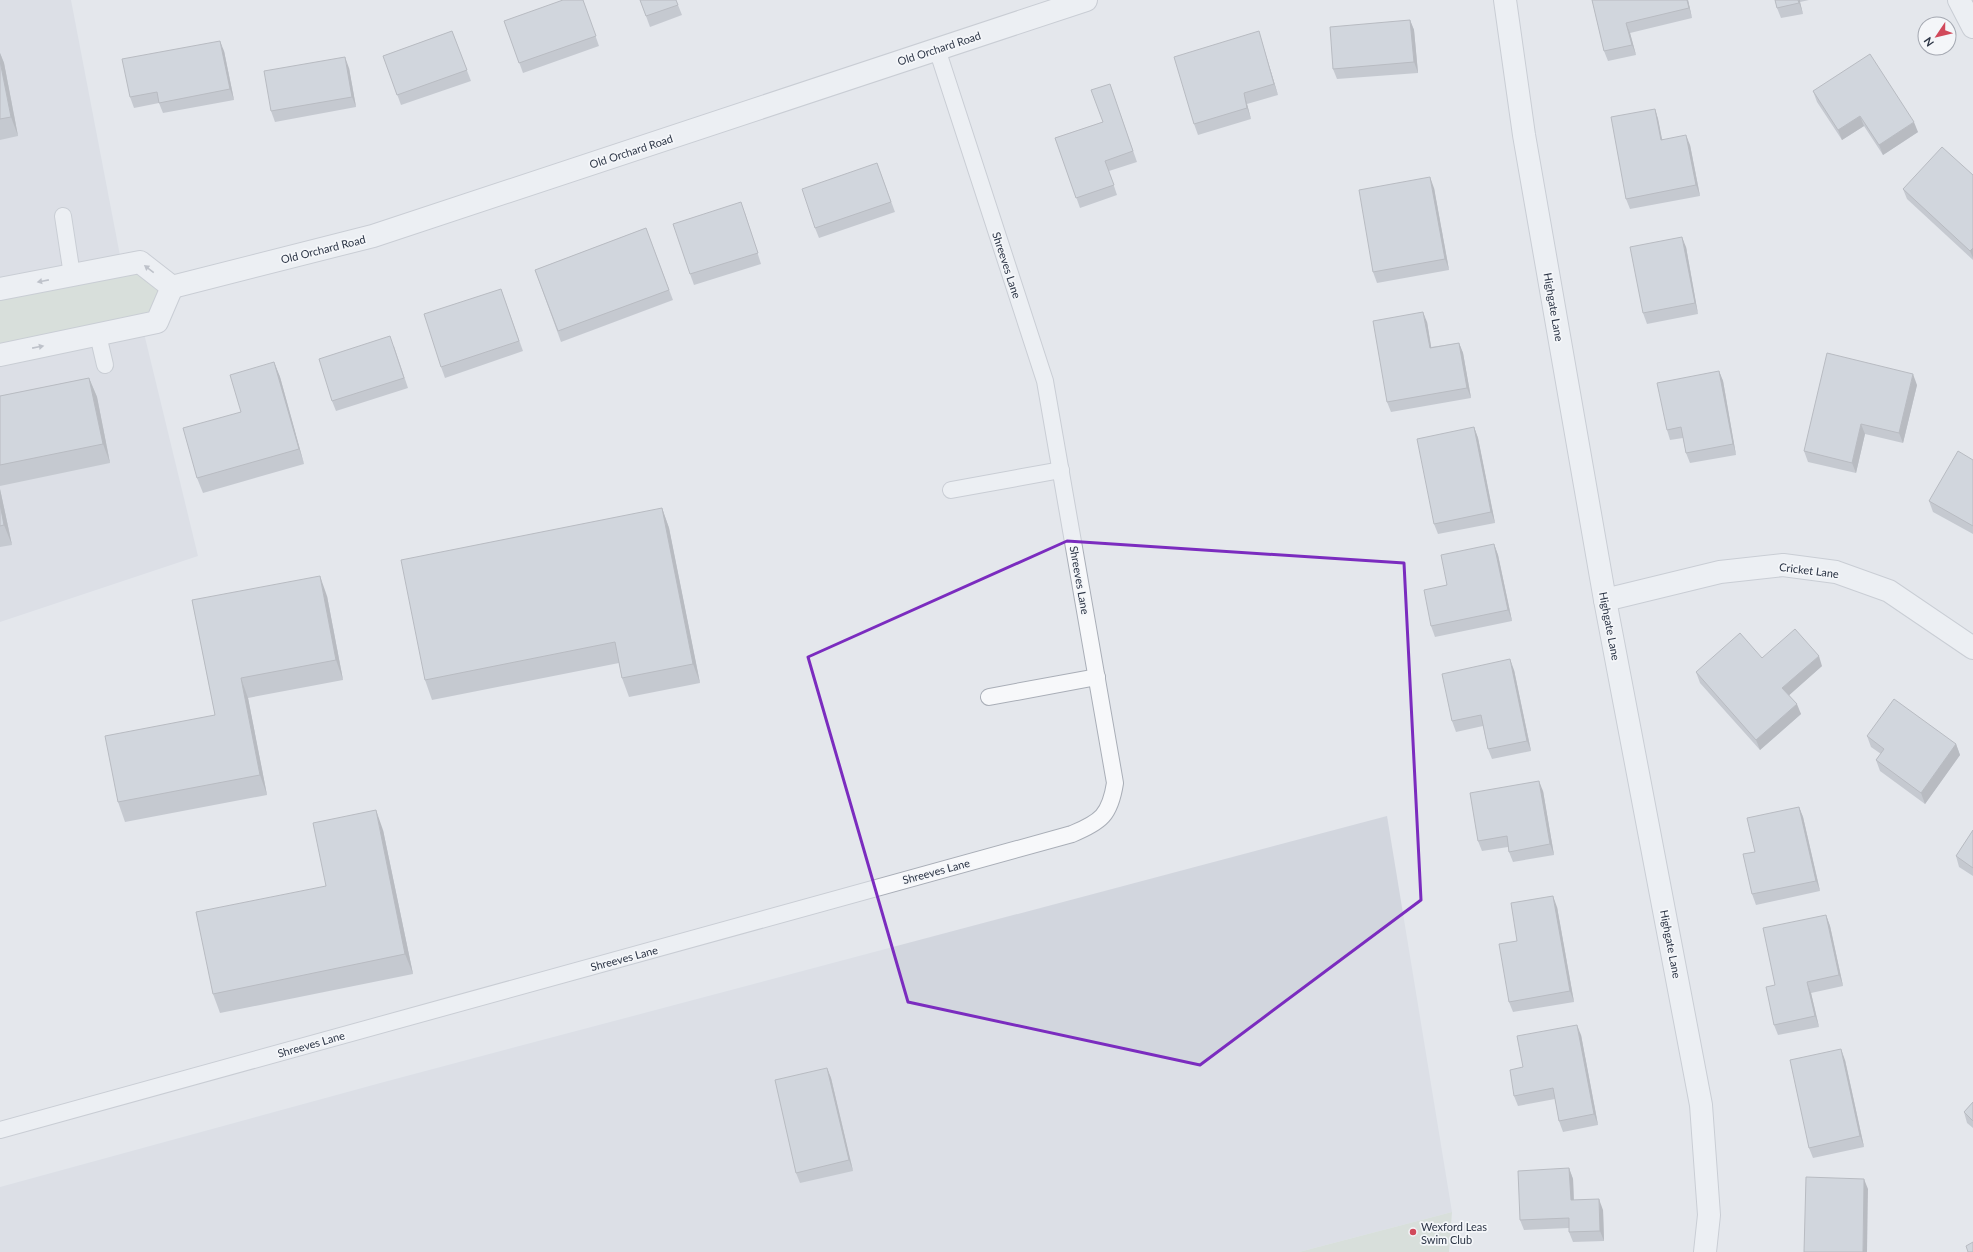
<svg xmlns="http://www.w3.org/2000/svg" width="1973" height="1252" viewBox="0 0 1973 1252" font-family="Lato,sans-serif">
  <style>
    .built { fill: #d2d6de }
    .green { fill: #c9d6c5 }
    .lines { fill: none; stroke-linecap: round; stroke-linejoin: round }
    .lane-casing { stroke: #a9aeb7; stroke-width: 18 }
    .street-casing { stroke: #a9aeb7; stroke-width: 24 }
    .lane { stroke: #f7f8fa; stroke-width: 16 }
    .street { stroke: #f7f8fa; stroke-width: 22 }
    .wall { fill: #a1a5ae }
    .shaded-wall { fill: #83868d }
    .building { fill: #bbc0ca; stroke: #83868d }
    .oneway { fill: #9196a0 }
    .marked { fill: none; stroke: #7b2cbf; stroke-width: 3; stroke-linejoin: round }
    .poi-dot { fill: #d1495b; stroke: #f4f6f9; stroke-width: 1.5 }
    .labels { text-anchor: middle; dominant-baseline: central; stroke-width: 3.5; stroke-linejoin: round; paint-order: stroke }
    .street-label { font-size: 11px; fill: #2b3445; stroke: #f4f6f9 }
    .poi-label { font-size: 11px; fill: #2b3445; stroke: #f4f6f9; text-anchor: start }
  </style>
  <rect width="100%" height="100%" fill="#e4e7ec"/>
  <g class="built">
    <polygon points="0,0 71,0 122,266 0,289"/>
    <polygon points="142,325 198,556 0,622 0,354"/>
    <polygon points="1387,816 1452,1212 1299,1252 0,1252 0,1187 384,1082"/>
  </g>
  <g class="green">
    <polygon points="122,266 172,287 157,322 0,355 0,289"/>
    <polygon points="1452,1212 1449,1252 1299,1252"/>
  </g>
  <g class="lines">
    <g class="lane-casing">
      <g id="lane">
        <polyline points="63,216 72,275"/>
        <polyline points="98,335 105,365"/>
        <polyline points="951,490 1061,470"/>
        <polyline points="989,697 1097,677"/>
        <path d="M0 1130 1072 834C1101 822 1110 815 1115 783L1045 381 937 49"/>
      </g>
    </g>
    <g class="street-casing">
      <g id="street">
        <polyline points="1505,0 1524,135 1605,600 1701,1105 1709,1215 1705,1252"/>
        <polyline points="1959,0 1973,27"/>
        <polyline points="172,287 373,236 1086,0"/>
        <polyline points="0,289 140,262 172,287"/>
        <polyline points="0,355 157,322 172,287"/>
        <polyline points="1605,600 1720,572 1783,565 1836,572 1889,591 1973,648"/>
      </g>
    </g>
    <use href="#lane" class="lane"/>
    <use href="#street" class="street"/>
  </g>
  <g class="wall">
    <polygon points="583,0 599,46 523,73 504,21"/>
    <polygon points="640,0 676,0 682,15 650,27"/>
    <polygon points="1592,0 1688,0 1692,18 1630,33 1636,55 1608,61 1604,51"/>
    <polygon points="1775,0 1809,0 1800,2 1803,14 1781,18 1777,8"/>
    <polygon points="1410,20 1414,30 1418,73 1337,79 1333,69"/>
    <polygon points="452,31 471,81 401,105 383,56"/>
    <polygon points="1262,42 1278,95 1247,104 1251,119 1198,135 1194,124"/>
    <polygon points="224,51 234,100 163,113 159,103 134,108 130,97"/>
    <polygon points="0,53 4,63 18,136 0,140"/>
    <polygon points="349,68 356,107 275,122 271,111"/>
    <polygon points="1110,84 1137,162 1109,171 1117,195 1080,208 1055,138 1103,122"/>
    <polygon points="1813,91 1918,132 1883,155 1864,126 1842,140 1817,102"/>
    <polygon points="1655,109 1658,119 1662,139 1690,145 1700,196 1630,209 1626,199"/>
    <polygon points="877,163 895,212 819,238 815,228"/>
    <polygon points="1973,175 1973,260 1907,199 1903,189"/>
    <polygon points="1434,188 1449,270 1377,283 1373,272"/>
    <polygon points="745,213 761,264 694,285 690,274"/>
    <polygon points="646,228 673,300 561,342 535,270"/>
    <polygon points="1686,247 1698,314 1647,324 1643,313"/>
    <polygon points="501,289 523,351 445,378 441,367"/>
    <polygon points="1427,322 1431,347 1459,343 1463,353 1471,398 1391,412 1387,402"/>
    <polygon points="394,346 408,388 336,411 332,401"/>
    <polygon points="274,362 280,377 304,464 203,493 197,478"/>
    <polygon points="1719,371 1723,381 1736,455 1690,463 1686,453 1683,438 1670,440 1667,430"/>
    <polygon points="89,378 97,397 110,463 0,486 0,396"/>
    <polygon points="1917,385 1903,443 1865,434 1856,473 1808,462 1804,451"/>
    <polygon points="1474,427 1478,438 1495,523 1438,534 1434,524"/>
    <polygon points="1973,460 1973,534 1933,512 1929,501"/>
    <polygon points="0,489 12,545 0,547"/>
    <polygon points="662,508 669,528 700,683 629,697 622,678 619,663 432,700 425,680"/>
    <polygon points="1494,544 1498,555 1512,621 1435,637 1431,626 1447,585"/>
    <polygon points="327,596 343,680 248,698 267,795 125,822 118,802 215,715 192,600"/>
    <polygon points="1762,658 1822,666 1789,695 1801,714 1760,750 1700,683 1696,672"/>
    <polygon points="1514,670 1531,751 1492,759 1488,749 1483,726 1456,732 1452,721"/>
    <polygon points="1867,736 1956,744 1960,755 1925,804 1880,771 1876,760 1881,754 1871,747"/>
    <polygon points="1543,791 1554,855 1513,862 1509,852 1508,847 1482,851 1478,841"/>
    <polygon points="1799,807 1803,817 1820,891 1756,905 1752,894 1755,852"/>
    <polygon points="383,830 413,974 220,1013 213,994 326,886"/>
    <polygon points="1973,830 1973,876 1959,867 1956,856"/>
    <polygon points="1557,907 1574,1002 1513,1012 1509,1002 1517,941"/>
    <polygon points="1826,915 1830,926 1843,986 1811,993 1819,1027 1778,1035 1774,1025 1775,985"/>
    <polygon points="1581,1035 1598,1125 1563,1132 1559,1121 1555,1099 1518,1106 1514,1096 1523,1067"/>
    <polygon points="1845,1060 1864,1147 1813,1158 1809,1148"/>
    <polygon points="827,1068 831,1078 853,1171 800,1183 796,1173"/>
    <polygon points="1973,1102 1973,1128 1967,1123 1964,1112"/>
    <polygon points="1569,1168 1573,1179 1574,1200 1603,1210 1604,1241 1573,1242 1569,1232 1569,1228 1524,1230 1520,1220"/>
  </g>
  <g class="shaded-wall">
    <polygon points="1687,0 1688,0 1692,18 1689,8"/>
    <polygon points="1798,0 1800,0 1800,2 1803,14"/>
    <polygon points="1410,20 1414,30 1418,73 1414,62"/>
    <polygon points="1626,23 1630,33 1636,55 1632,45"/>
    <polygon points="1259,31 1262,42 1278,95 1274,84"/>
    <polygon points="220,41 224,51 234,100 230,89"/>
    <polygon points="0,53 4,63 18,136 11,117 0,61"/>
    <polygon points="345,57 349,68 356,107 352,97"/>
    <polygon points="1244,93 1247,104 1251,119 1247,108"/>
    <polygon points="1655,109 1658,119 1664,150 1661,140"/>
    <polygon points="1860,116 1864,126 1842,140 1838,130"/>
    <polygon points="1914,122 1918,132 1883,155 1879,145"/>
    <polygon points="1686,135 1690,145 1700,196 1696,185"/>
    <polygon points="1430,177 1434,188 1449,270 1445,259"/>
    <polygon points="1682,237 1686,247 1698,314 1695,303"/>
    <polygon points="1973,248 1973,258 1970,251"/>
    <polygon points="1423,312 1427,322 1433,358 1430,348"/>
    <polygon points="1459,343 1463,353 1471,398 1467,388"/>
    <polygon points="274,362 280,377 304,464 299,449"/>
    <polygon points="1719,371 1723,381 1736,455 1733,444"/>
    <polygon points="1913,374 1917,385 1903,443 1899,433"/>
    <polygon points="89,378 97,397 110,463 103,444"/>
    <polygon points="1861,424 1865,434 1856,473 1852,463"/>
    <polygon points="1474,427 1478,438 1495,523 1491,512"/>
    <polygon points="0,489 12,545 4,525 0,504"/>
    <polygon points="662,508 669,528 700,683 693,664"/>
    <polygon points="1494,544 1498,555 1512,621 1508,610"/>
    <polygon points="320,576 327,596 343,680 336,660"/>
    <polygon points="1819,656 1822,666 1786,698 1782,688"/>
    <polygon points="1510,659 1514,670 1531,751 1527,741"/>
    <polygon points="241,678 248,698 267,795 260,775"/>
    <polygon points="1797,704 1801,714 1760,750 1756,740"/>
    <polygon points="1956,744 1960,755 1925,804 1921,793"/>
    <polygon points="1539,781 1543,791 1554,855 1550,844"/>
    <polygon points="1799,807 1803,817 1820,891 1816,881"/>
    <polygon points="376,810 383,830 413,974 405,954"/>
    <polygon points="1553,896 1557,907 1574,1002 1570,991"/>
    <polygon points="1826,915 1830,926 1843,986 1839,975"/>
    <polygon points="1807,982 1811,993 1819,1027 1815,1016"/>
    <polygon points="1577,1025 1581,1035 1598,1125 1594,1114"/>
    <polygon points="1841,1049 1845,1060 1864,1147 1860,1136"/>
    <polygon points="827,1068 831,1078 853,1171 849,1160"/>
    <polygon points="1569,1168 1573,1179 1574,1211 1571,1200"/>
    <polygon points="1864,1179 1868,1189 1867,1252 1863,1252"/>
    <polygon points="1599,1199 1603,1210 1604,1241 1600,1231"/>
  </g>
  <g class="building">
    <polygon points="563,0 583,0 596,36 519,63 504,21"/>
    <polygon points="640,0 676,0 678,5 646,16"/>
    <polygon points="1592,0 1687,0 1689,8 1626,23 1632,45 1604,51"/>
    <polygon points="1775,0 1798,0 1799,3 1777,8"/>
    <polygon points="1410,20 1414,62 1333,69 1330,27"/>
    <polygon points="452,31 467,70 397,95 383,56"/>
    <polygon points="1259,31 1274,84 1244,93 1247,108 1194,124 1174,57"/>
    <polygon points="220,41 230,89 159,103 157,92 130,97 122,59"/>
    <polygon points="1870,54 1914,122 1879,145 1860,116 1838,130 1813,91"/>
    <polygon points="345,57 352,97 271,111 264,71"/>
    <polygon points="0,61 11,117 0,119"/>
    <polygon points="1110,84 1133,151 1105,161 1114,185 1076,198 1055,138 1103,122 1091,90"/>
    <polygon points="1655,109 1661,140 1686,135 1696,185 1626,199 1611,117"/>
    <polygon points="1942,147 1973,175 1973,248 1970,251 1903,189"/>
    <polygon points="877,163 891,202 815,228 802,189"/>
    <polygon points="1430,177 1445,259 1373,272 1359,190"/>
    <polygon points="741,202 758,253 690,274 673,224"/>
    <polygon points="646,228 669,290 558,331 535,270"/>
    <polygon points="1682,237 1695,303 1643,313 1630,247"/>
    <polygon points="501,289 519,341 441,367 424,314"/>
    <polygon points="1423,312 1430,348 1459,343 1467,388 1387,402 1373,321"/>
    <polygon points="390,336 404,378 332,401 319,359"/>
    <polygon points="1827,353 1913,374 1899,433 1861,424 1852,463 1804,451"/>
    <polygon points="274,362 299,449 197,478 183,428 241,412 230,375"/>
    <polygon points="1719,371 1733,444 1686,453 1681,427 1667,430 1657,383"/>
    <polygon points="89,378 103,444 0,465 0,396"/>
    <polygon points="1474,427 1491,512 1434,524 1417,439"/>
    <polygon points="1958,451 1973,460 1973,526 1929,501"/>
    <polygon points="0,504 4,525 0,526"/>
    <polygon points="662,508 693,664 622,678 615,642 425,680 401,560"/>
    <polygon points="1494,544 1508,610 1431,626 1424,590 1447,585 1441,555"/>
    <polygon points="320,576 336,660 241,678 260,775 118,802 105,736 215,715 192,600"/>
    <polygon points="1795,629 1819,656 1782,688 1797,704 1756,740 1696,672 1740,633 1762,658"/>
    <polygon points="1510,659 1527,741 1488,749 1481,715 1452,721 1442,674"/>
    <polygon points="1894,699 1956,744 1921,793 1876,760 1884,749 1867,736"/>
    <polygon points="1539,781 1550,844 1509,852 1507,836 1478,841 1470,793"/>
    <polygon points="1799,807 1816,881 1752,894 1743,854 1755,852 1747,818"/>
    <polygon points="376,810 405,954 213,994 196,912 326,886 313,823"/>
    <polygon points="1973,830 1973,868 1956,856"/>
    <polygon points="1553,896 1570,991 1509,1002 1499,944 1517,941 1511,903"/>
    <polygon points="1826,915 1839,975 1807,982 1815,1016 1774,1025 1766,987 1775,985 1763,928"/>
    <polygon points="1577,1025 1594,1114 1559,1121 1553,1088 1514,1096 1510,1070 1523,1067 1517,1036"/>
    <polygon points="1841,1049 1860,1136 1809,1148 1790,1060"/>
    <polygon points="827,1068 849,1160 796,1173 775,1080"/>
    <polygon points="1973,1102 1973,1121 1964,1112"/>
    <polygon points="1569,1168 1571,1200 1599,1199 1600,1231 1569,1232 1569,1218 1520,1220 1518,1171"/>
    <polygon points="1806,1177 1864,1179 1863,1252 1804,1252"/>
    <polygon points="1973,1242 1973,1252 1968,1252 1966,1246"/>
  </g>
  <defs><path id="oneway-solid" d="M-6-.8H1V-3.2L6.5 0L1 3.2V.8H-6Z"/></defs>
  <g class="oneway">
    <use href="#oneway-solid" transform="translate(149 269) rotate(-142)"/>
    <use href="#oneway-solid" transform="translate(43 281) rotate(169)"/>
    <use href="#oneway-solid" transform="translate(38 347) rotate(-11)"/>
  </g>
  <path d="M0 0H1973V1252H0ZM1067 541 1404 563 1421 900 1200 1065 908 1002 808 657Z" fill="#e4e7ec" fill-opacity=".55" fill-rule="evenodd"/>
  <path class="marked" d="M1067 541 1404 563 1421 900 1200 1065 908 1002 808 657Z"/>
  <circle class="poi-dot" cx="1413" cy="1232" r="4"/>
  <g class="labels">
    <g class="street-label">
      <text transform="translate(939 48) rotate(-18)">Old Orchard Road</text>
      <text transform="translate(631 151) rotate(-18)">Old Orchard Road</text>
      <text transform="translate(323 249) rotate(-14)">Old Orchard Road</text>
      <text transform="translate(1007 265) rotate(72)">Shreeves Lane</text>
      <text transform="translate(1554 307) rotate(80)">Highgate Lane</text>
      <text transform="translate(1809 570) rotate(7)">Cricket Lane</text>
      <text transform="translate(1080 580) rotate(80)">Shreeves Lane</text>
      <text transform="translate(1610 626) rotate(79)">Highgate Lane</text>
      <text transform="translate(936 871) rotate(-15)">Shreeves Lane</text>
      <text transform="translate(1671 944) rotate(79)">Highgate Lane</text>
      <text transform="translate(624 958) rotate(-15)">Shreeves Lane</text>
      <text transform="translate(311 1044) rotate(-16)">Shreeves Lane</text>
    </g>
    <g class="poi-label">
      <text x="1421" y="1226">Wexford Leas<tspan x="1421" dy="13">Swim Club</tspan></text>
    </g>
  </g>
  <g transform="translate(1937 36) rotate(235)"><circle r="19" fill="#f4f6f9" stroke="#a4a8b1"/>
  <path d="M0-3L7 15L0 10L-7 15Z" fill="#d1495b"/>
  <text y="-6" font-size="11" font-weight="bold" text-anchor="middle" fill="#2b3445">N</text>
  </g>
</svg>
